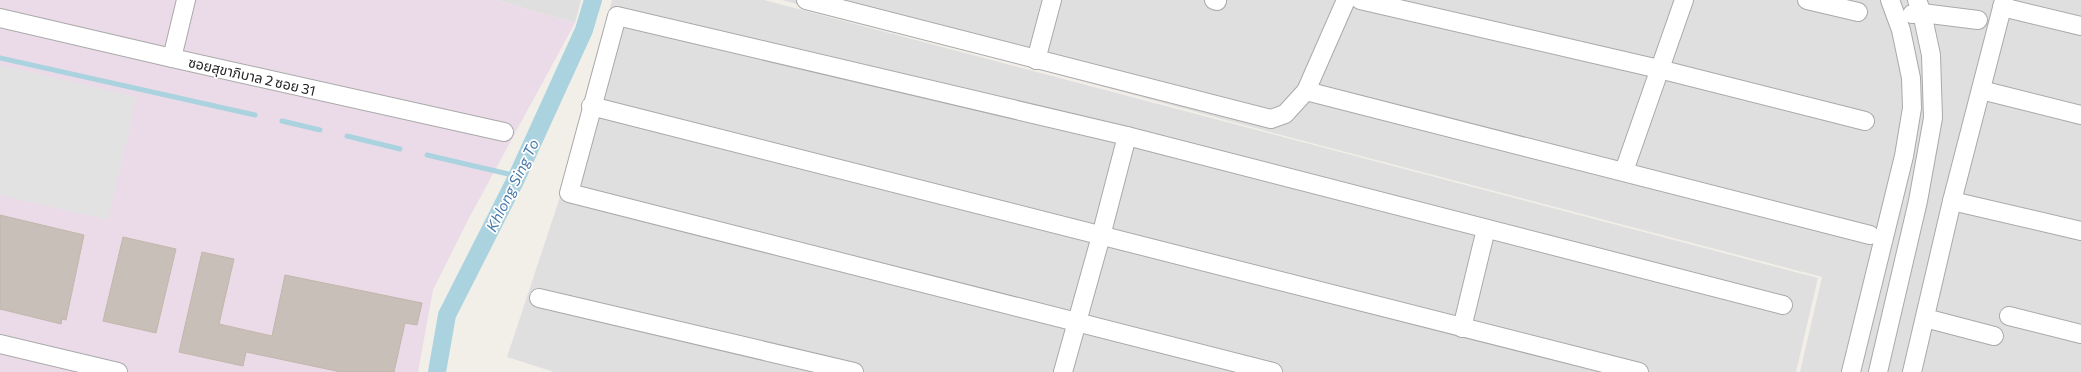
<svg xmlns="http://www.w3.org/2000/svg" width="2081" height="372" viewBox="0 0 2081 372" font-family="Commissioner,'Noto Sans Thai',sans-serif">
  <style>
    .residential { fill: #e0dfdf }
    .industrial { fill: #ebdbe8 }
    .parking { fill: #e2e2e2 }
    .lines { fill: none; stroke-linecap: round; stroke-linejoin: round }
    .stream { stroke: #aad3df; stroke-width: 5 }
    .canal { stroke: #aad3df; stroke-width: 18 }
    .building { fill: #c7bfb8; stroke: #c4b6ab }
    .minor-casing { stroke: #a9a9a9; stroke-width: 20 }
    .minor { stroke: #fff; stroke-width: 18 }
    .labels { text-anchor: middle; dominant-baseline: central; stroke-width: 3.5; stroke-linejoin: round; paint-order: stroke }
    .street-label { font-size: 14px; fill: #222; stroke: #fff }
    .water-label { font-size: 15px; font-style: italic; fill: #4a7aab; stroke: #fff }
  </style>
  <rect width="100%" height="100%" fill="#f2efe9"/>
  <g class="residential">
    <polygon points="496,0 581,0 575,23"/>
    <polygon points="612,0 764,0 1818,278 1796,372 554,372 507,357 565,182 591,73"/>
    <polygon points="782,0 2003,0 1910,372 1800,372 1822,277 1300,140"/>
    <polygon points="2005,0 2081,0 2081,372 1911,372"/>
  </g>
  <polygon class="industrial" points="0,0 496,0 575,23 468,220 433,290 418,372 0,372"/>
  <polygon class="parking" points="0,65 137,97 108,220 0,195"/>
  <g class="lines">
    <g class="stream">
      <polyline points="0,58 255,115"/>
      <polyline points="282,121 320,130"/>
      <polyline points="347,136 400,149"/>
      <polyline points="427,155 517,176"/>
    </g>
    <polyline class="canal" points="437,372 447,315 515,181 584,30 593,0"/>
  </g>
  <g class="building">
    <polygon points="0,215 84,235 66,320 62,319 61,324 0,309"/>
    <polygon points="123,237 176,249 156,333 103,321"/>
    <polygon points="202,252 234,259 219,324 272,336 285,275 422,303 417,325 405,323 394,372 341,372 246,352 243,366 179,352"/>
  </g>
  <g class="lines">
    <g class="minor-casing">
      <g id="minor">
        <polyline points="806,0 1271,119 1285,114 1306,91 1346,0"/>
        <polyline points="1214,0 1217,1"/>
        <polyline points="1360,0 1659,69 1865,121"/>
        <polyline points="1807,0 1858,12"/>
        <polyline points="2002,7 2081,26"/>
        <polyline points="1912,14 1922,13 1978,20"/>
        <polyline points="0,18 172,58 504,132"/>
        <polyline points="172,58 186,0"/>
        <polyline points="1036,60 1052,0"/>
        <polyline points="1981,90 2081,115"/>
        <polyline points="1306,91 1870,235"/>
        <polyline points="591,106 1639,372"/>
        <polyline points="1624,171 1684,0"/>
        <polyline points="1952,201 2081,231"/>
        <polyline points="539,298 854,372"/>
        <polyline points="2009,316 2081,334"/>
        <polyline points="1925,318 1994,336"/>
        <polyline points="1462,328 1486,229"/>
        <polyline points="0,344 118,372"/>
        <polyline points="1063,372 1101,236 1127,136"/>
        <polyline points="1273,372 569,193 617,16 1127,136 1783,305"/>
        <polyline points="1851,372 1904,156 1912,108 1911,78 1901,30 1890,0"/>
        <polyline points="1878,372 1918,201 1933,118 1931,55 1922,13 1917,0"/>
        <polyline points="1912,372 1952,201 2004,0"/>
      </g>
    </g>
    <use href="#minor" class="minor"/>
  </g>
  <g class="labels">
    <g class="street-label">
      <text transform="translate(252 76) rotate(13)">ซอยสุขาภิบาล 2 ซอย 31</text>
    </g>
    <g class="water-label">
      <text transform="translate(512 185) rotate(-64)">Khlong Sing To</text>
    </g>
  </g>
</svg>
